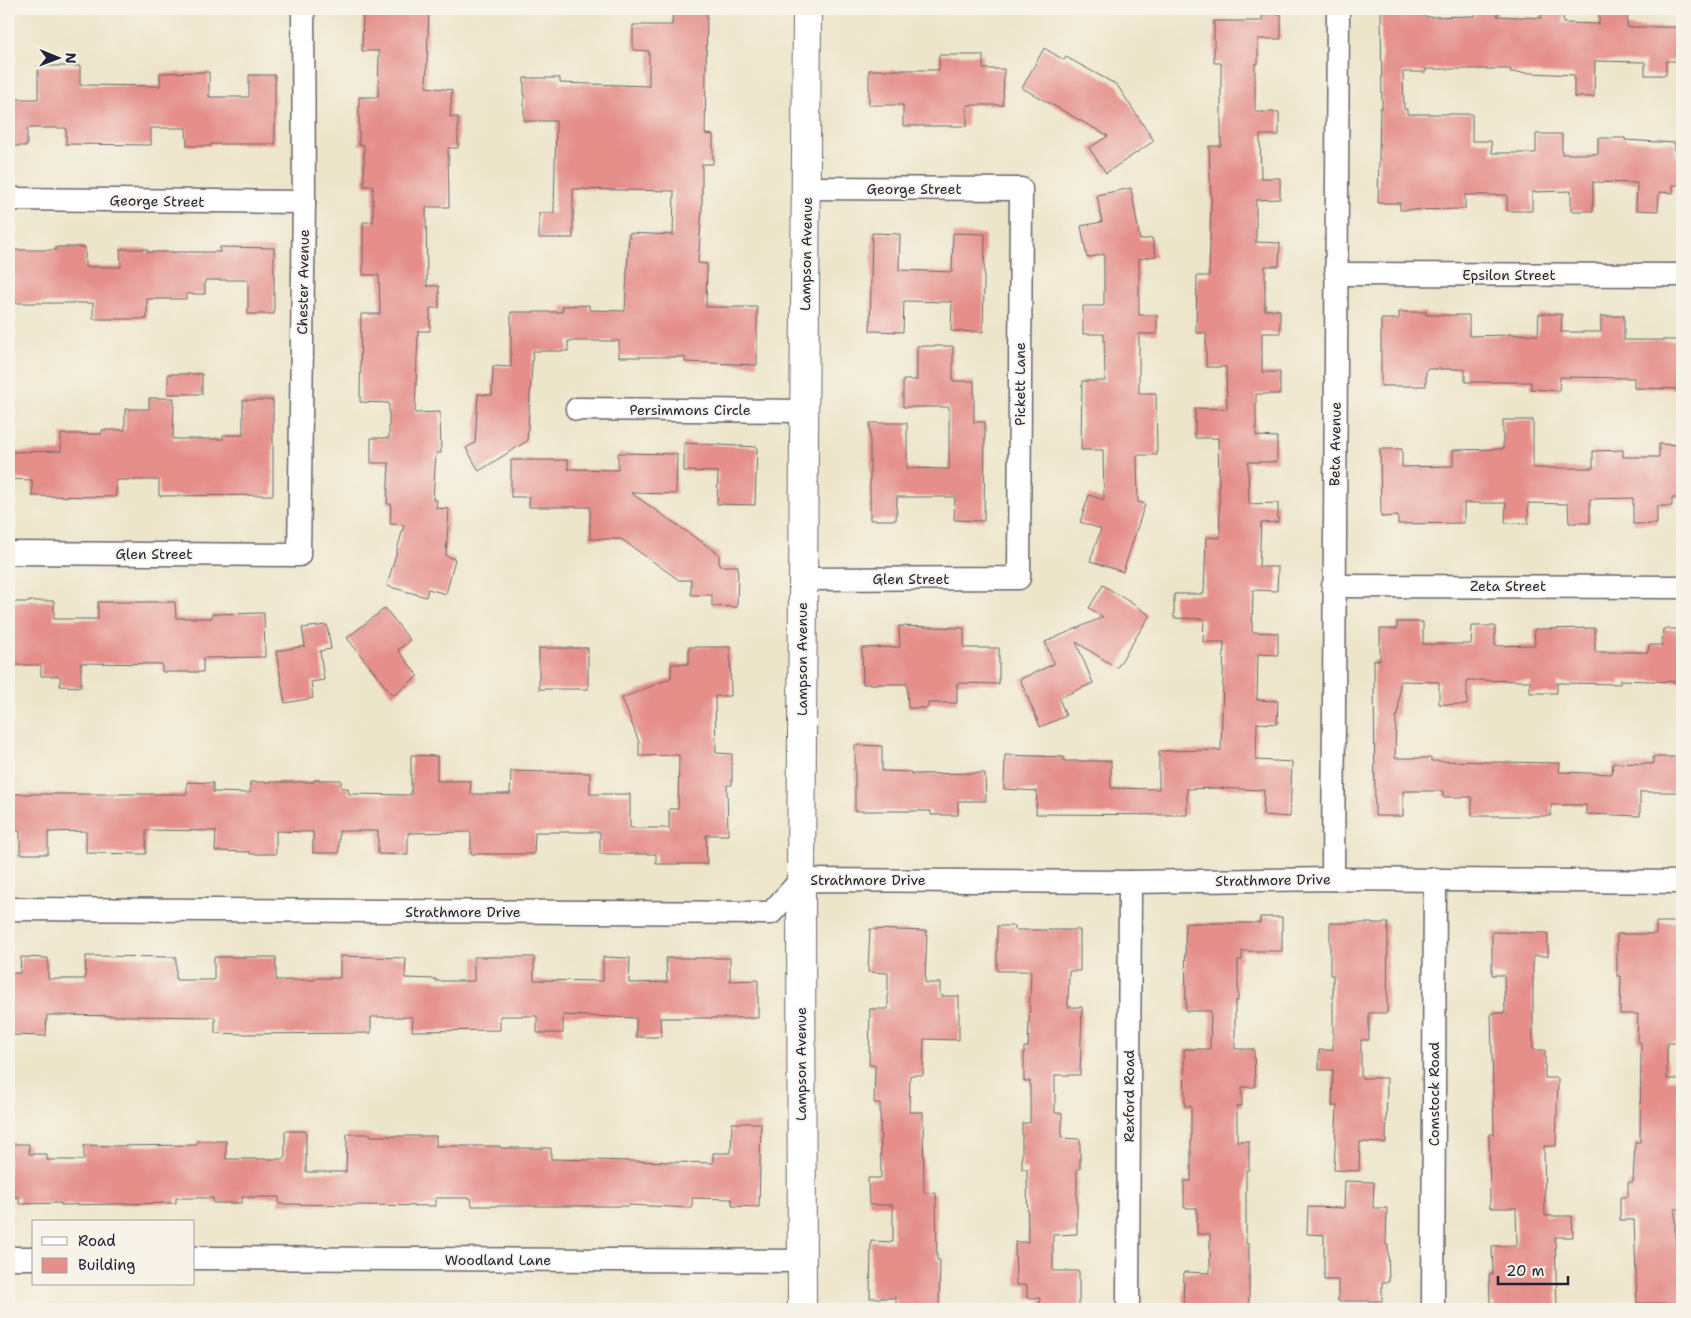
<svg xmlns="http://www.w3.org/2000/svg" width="1691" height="1318" viewBox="0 0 1691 1318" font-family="'Shantell Sans',sans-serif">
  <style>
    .building { fill: #e58e8a }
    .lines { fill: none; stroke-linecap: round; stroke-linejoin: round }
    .street-casing { stroke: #69666d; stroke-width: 25 }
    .secondary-casing { stroke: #69666d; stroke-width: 30 }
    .street { stroke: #fff; stroke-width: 22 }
    .secondary { stroke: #fff; stroke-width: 28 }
    .labels { text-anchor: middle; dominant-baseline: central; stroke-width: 4; stroke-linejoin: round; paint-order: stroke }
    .street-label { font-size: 14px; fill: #22223b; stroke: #f7f3e8 }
  </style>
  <rect width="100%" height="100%" fill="#f7f3e8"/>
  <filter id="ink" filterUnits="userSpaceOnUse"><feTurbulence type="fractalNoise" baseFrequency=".02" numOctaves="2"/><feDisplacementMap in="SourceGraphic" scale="10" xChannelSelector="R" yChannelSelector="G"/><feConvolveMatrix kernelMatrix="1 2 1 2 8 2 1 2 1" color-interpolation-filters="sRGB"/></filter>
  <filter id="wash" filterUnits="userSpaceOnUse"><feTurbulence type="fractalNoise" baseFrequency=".0096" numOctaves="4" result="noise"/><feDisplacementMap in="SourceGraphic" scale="20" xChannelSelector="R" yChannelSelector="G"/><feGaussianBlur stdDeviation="1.12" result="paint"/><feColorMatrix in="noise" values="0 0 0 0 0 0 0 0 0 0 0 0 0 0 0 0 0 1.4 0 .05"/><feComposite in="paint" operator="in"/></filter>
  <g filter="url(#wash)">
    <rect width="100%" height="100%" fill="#ede5ca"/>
    <g id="blocks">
      <g class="building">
        <polygon points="363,9 429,9 426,87 452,90 450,117 458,117 458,148 448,148 449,207 426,207 427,286 439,286 439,308 430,308 430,331 418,331 415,413 440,412 441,453 436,453 433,500 437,500 436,508 449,509 446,556 455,559 446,594 428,589 426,597 387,586 404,525 390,524 391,504 387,504 389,463 371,463 371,438 389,438 389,403 360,402 361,314 380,314 379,275 363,275 363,222 373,222 373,186 364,186 364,145 359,145 359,97 378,97 379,51 362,51"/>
        <polygon points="673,9 707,9 705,134 713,135 713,164 702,164 702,210 698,263 707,264 706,307 757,307 757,365 685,362 685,357 619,357 619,341 568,341 568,351 533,351 527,441 479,471 466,448 475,443 478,394 492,395 493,366 511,367 511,312 562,312 563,306 589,305 589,310 625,311 629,233 673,235 674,191 573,189 573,238 539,238 539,213 554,213 556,121 524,121 524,78 560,78 560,83 649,86 649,51 633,50 633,25 672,25"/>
        <polygon points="1381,9 1426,9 1426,17 1475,16 1476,9 1498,9 1497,16 1541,18 1541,9 1564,9 1563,23 1599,24 1599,9 1628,9 1627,27 1682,27 1682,61 1666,61 1666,75 1645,75 1645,62 1595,61 1594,97 1574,97 1574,75 1510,72 1511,69 1426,69 1426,72 1403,72 1404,109 1407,109 1407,114 1472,114 1472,141 1491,141 1492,153 1536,153 1536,134 1562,134 1562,154 1598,154 1598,138 1625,138 1625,140 1675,143 1675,157 1682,157 1682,185 1673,185 1673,193 1659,192 1658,211 1636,210 1637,183 1593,182 1593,211 1571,211 1571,191 1532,192 1532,211 1507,211 1507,195 1465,195 1465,209 1400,210 1400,203 1378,203 1380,108 1382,108"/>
        <polygon points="1262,13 1281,14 1281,39 1258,39 1258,64 1255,64 1255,112 1279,112 1279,135 1260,135 1261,178 1280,178 1280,199 1256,200 1256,242 1280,243 1279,266 1265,266 1265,310 1280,310 1280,333 1262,333 1262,372 1280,372 1280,394 1256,394 1256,436 1277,437 1277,462 1248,462 1249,504 1278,503 1278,522 1261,523 1259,567 1278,567 1277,591 1253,590 1252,632 1278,633 1278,655 1258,654 1257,700 1278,701 1277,724 1257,723 1256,760 1292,762 1290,817 1263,815 1264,790 1216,788 1187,789 1187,815 1036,814 1037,791 1004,789 1005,755 1064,757 1064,761 1111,761 1111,788 1159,789 1159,751 1221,750 1224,642 1203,642 1204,619 1174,618 1174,594 1204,594 1206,537 1220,538 1218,438 1195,438 1195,408 1227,409 1226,367 1206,367 1206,333 1196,333 1197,276 1209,276 1211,201 1209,146 1221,146 1221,63 1214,63 1214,21 1262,21"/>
        <polygon points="1044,48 1064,60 1066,57 1117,85 1154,141 1106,173 1089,148 1108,136 1022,88"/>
        <polygon points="939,55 983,55 983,69 1004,69 1003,105 967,105 967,126 903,126 903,105 869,105 869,70 939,70"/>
        <polygon points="38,66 80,66 80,85 160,86 160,73 209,72 209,97 249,97 249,75 275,75 275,144 211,144 211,146 187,146 186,128 151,128 151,145 66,144 66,128 27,128 27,146 9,146 9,99 38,99"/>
        <polygon points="1131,188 1140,240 1152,238 1156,256 1139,259 1139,315 1157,315 1157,334 1139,334 1139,393 1156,393 1157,455 1137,455 1138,502 1145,504 1123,572 1090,561 1101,529 1080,522 1089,495 1104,500 1103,450 1081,450 1082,381 1105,381 1104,334 1083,334 1083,306 1104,306 1104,254 1087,258 1081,226 1102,222 1097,195"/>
        <polygon points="872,233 900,234 899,270 952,272 953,233 985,234 983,332 951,331 952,302 904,301 903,332 870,331"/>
        <polygon points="56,247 85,247 85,267 121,267 120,249 147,249 147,252 220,252 220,247 274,248 274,314 248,314 248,280 205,280 205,294 186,294 186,299 147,299 147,319 93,319 93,303 9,303 9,250 56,250"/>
        <polygon points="1399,312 1426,312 1426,315 1469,315 1469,336 1508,335 1508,334 1538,335 1539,314 1562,314 1561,332 1601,332 1601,316 1624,316 1624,340 1680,340 1680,389 1634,388 1634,378 1560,377 1559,391 1531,389 1531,382 1465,382 1465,369 1426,369 1426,386 1381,386 1381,319 1399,319"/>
        <polygon points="917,346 953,346 953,381 974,381 974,422 985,422 984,521 954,520 955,497 897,497 896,520 870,520 870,423 907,423 907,468 949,469 949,407 903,407 903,380 917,380"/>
        <rect x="168" y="374" width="34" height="20"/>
        <polygon points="149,398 174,398 173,439 223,439 223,435 243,435 243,400 273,400 273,495 159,496 159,480 116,480 116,497 32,496 32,480 9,479 9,452 61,451 61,434 102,434 102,430 125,430 125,409 149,409"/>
        <polygon points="1503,420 1533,420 1533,468 1593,468 1593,451 1623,450 1623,457 1659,457 1659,444 1682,445 1682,498 1672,498 1672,506 1657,506 1657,524 1633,524 1633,498 1590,499 1590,523 1569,523 1568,504 1528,503 1528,524 1505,523 1506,503 1464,503 1464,523 1398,524 1398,516 1381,517 1380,449 1402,449 1402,467 1453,466 1453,450 1503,449"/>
        <polygon points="684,443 757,447 755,505 717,504 718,472 684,471"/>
        <polygon points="618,453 677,454 676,494 631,493 719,554 719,566 738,566 737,607 712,606 712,595 691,595 691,580 679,580 621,539 590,539 590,507 529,507 529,497 511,497 511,460 568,460 568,469 618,470"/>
        <polygon points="1103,585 1150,615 1117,668 1076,642 1093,683 1059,698 1066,716 1040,727 1020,679 1054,664 1045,642 1103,617 1089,608"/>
        <polygon points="30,601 54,601 54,619 98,619 98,602 175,602 176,618 212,618 212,614 264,613 265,657 203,658 203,672 162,672 162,664 81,663 81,687 60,686 60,676 41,676 41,665 9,665 9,602 30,602"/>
        <polygon points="385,608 410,640 398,650 418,676 393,696 347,638"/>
        <polygon points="1397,622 1423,622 1423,644 1471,644 1472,626 1495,626 1495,646 1535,645 1534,629 1595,628 1595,652 1648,652 1649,645 1662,645 1663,629 1682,629 1682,682 1620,680 1620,684 1557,683 1557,693 1530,693 1530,681 1467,680 1467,705 1439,704 1439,682 1400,681 1398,716 1396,716 1395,758 1431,758 1431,761 1560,763 1559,772 1612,774 1613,763 1653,764 1653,757 1682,757 1682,792 1640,792 1640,816 1586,814 1586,805 1551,805 1551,816 1472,816 1472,797 1443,797 1443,791 1403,791 1403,816 1375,816 1374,660 1380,660 1380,629 1397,629"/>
        <polygon points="327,625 331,649 320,651 324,680 311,682 313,698 285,703 276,651 305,646 302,628"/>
        <polygon points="899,626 964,628 964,648 999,648 999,684 957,683 957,703 928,703 928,708 908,708 907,684 863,684 862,648 900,647"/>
        <polygon points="689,647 730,647 731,696 715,696 716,753 732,754 732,785 727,785 728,835 706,835 707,864 656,864 656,854 600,854 600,832 535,832 534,854 471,854 471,832 408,833 408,855 378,854 378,831 339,831 339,853 313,853 313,832 276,831 276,854 250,854 250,852 215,851 216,831 146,830 146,854 86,853 86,831 48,832 48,854 20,854 20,831 9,831 9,794 187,794 187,782 213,783 213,792 250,793 250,782 314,782 314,780 341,780 341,788 348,788 349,794 411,795 411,755 437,756 437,781 471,781 470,794 510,794 511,771 590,773 590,794 630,794 630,828 669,828 669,809 678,809 679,755 639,756 639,742 622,698 671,678 671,664 689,664"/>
        <rect x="539" y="648" width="49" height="41"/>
        <polygon points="855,745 882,746 882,771 911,772 911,774 985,773 986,801 958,801 958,815 931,815 931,811 855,811"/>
        <polygon points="1260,917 1282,917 1282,951 1242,951 1242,960 1238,960 1238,1001 1235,1001 1235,1049 1254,1049 1255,1087 1242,1087 1242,1106 1237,1106 1237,1141 1249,1141 1249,1170 1246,1170 1246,1244 1249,1244 1249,1309 1183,1309 1184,1272 1210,1273 1210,1234 1197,1234 1197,1208 1184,1208 1184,1181 1191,1181 1191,1106 1185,1106 1184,1049 1210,1049 1211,1011 1186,1011 1185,923 1260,923"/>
        <polygon points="1656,922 1682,922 1682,1043 1667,1043 1667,1079 1682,1079 1682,1107 1680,1107 1679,1143 1682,1143 1682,1209 1675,1209 1675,1245 1682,1245 1682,1303 1637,1303 1634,1220 1620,1220 1620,1197 1628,1197 1628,1182 1633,1182 1635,1142 1640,1142 1641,1042 1637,1042 1638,1014 1620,1014 1621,976 1617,976 1617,934 1656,934"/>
        <polygon points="1330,923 1388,923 1387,1013 1369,1013 1369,1040 1361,1040 1361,1078 1387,1078 1386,1143 1360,1142 1359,1171 1334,1170 1337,1106 1332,1106 1333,1070 1319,1070 1319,1050 1333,1050 1333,975 1330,975"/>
        <polygon points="997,926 1015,926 1015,930 1080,930 1080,971 1069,971 1068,1007 1082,1007 1080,1075 1055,1075 1055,1113 1062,1113 1062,1138 1080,1139 1080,1169 1077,1169 1077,1234 1053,1235 1053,1271 1079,1271 1079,1309 1039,1309 1040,1298 1027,1298 1027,1285 1016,1285 1015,1242 1028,1242 1027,1169 1022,1169 1022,1123 1030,1123 1030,1081 1024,1081 1024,1047 1028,1047 1031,971 997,971"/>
        <polygon points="870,929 927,931 925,983 940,983 940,996 959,996 959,1040 924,1039 923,1075 910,1075 909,1112 923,1112 924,1193 936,1193 937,1260 940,1260 939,1309 896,1309 896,1298 870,1298 871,1241 893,1242 893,1205 869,1205 868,1178 881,1178 880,1103 874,1103 875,1065 869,1065 870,1009 888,1009 888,973 868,972"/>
        <polygon points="1492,932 1548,933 1548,956 1533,956 1533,1050 1545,1050 1545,1078 1558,1078 1556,1146 1544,1146 1545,1216 1572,1216 1573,1237 1555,1237 1557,1309 1494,1309 1494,1303 1490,1303 1489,1274 1493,1274 1492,1246 1517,1246 1516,1208 1490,1208 1489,1134 1494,1134 1491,1013 1505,1013 1504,975 1492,975"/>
        <polygon points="86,956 176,957 176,980 214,980 214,957 276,957 276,980 315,980 315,978 340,978 340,956 406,958 405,978 436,979 436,981 474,981 474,957 534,957 534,980 603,981 603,957 630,958 629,983 667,982 666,958 730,958 730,981 758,980 758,1018 660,1018 661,1037 636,1037 636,1018 563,1015 563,1033 537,1033 537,1016 500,1016 500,1030 412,1031 413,1017 371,1017 371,1033 242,1034 215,1033 215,1017 47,1015 46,1036 9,1035 9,973 20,973 21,957 48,958 48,979 85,979"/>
        <polygon points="732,1123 761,1123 759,1207 732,1206 732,1199 692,1198 692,1208 629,1205 629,1206 472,1206 471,1198 435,1198 435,1206 279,1204 279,1197 242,1197 242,1203 213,1203 213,1198 176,1198 176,1203 61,1205 61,1203 19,1204 19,1197 9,1197 9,1144 29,1144 29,1154 47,1154 47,1160 84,1160 84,1145 112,1146 197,1145 197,1141 226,1141 226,1159 285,1159 285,1131 306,1131 306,1172 346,1172 347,1134 371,1134 371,1136 436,1136 436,1146 500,1146 500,1148 551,1148 551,1159 713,1163 713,1153 731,1153"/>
        <polygon points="1345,1181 1374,1182 1373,1208 1387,1208 1386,1245 1388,1245 1389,1282 1382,1282 1382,1301 1338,1301 1338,1280 1324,1280 1324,1235 1307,1234 1308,1207 1344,1208"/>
      </g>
    </g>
  </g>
  <g filter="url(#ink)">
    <use href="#blocks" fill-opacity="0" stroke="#69666d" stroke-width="1"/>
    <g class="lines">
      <g class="street-casing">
        <g id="street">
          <polyline points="9,199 304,202"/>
          <polyline points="1336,274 1682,275"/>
          <polyline points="577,409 804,411"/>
          <polyline points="9,553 299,555 304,202 303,9"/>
          <polyline points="803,579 1019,578 1021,189 807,188"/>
          <polyline points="1333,586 1682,587"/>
          <polyline points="1333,879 1338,9"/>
          <polyline points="9,909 771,913 801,880 1130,882 1333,879 1682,882"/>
          <polyline points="9,1258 34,1258"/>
          <polyline points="194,1258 802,1261"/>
          <polyline points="1128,1309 1130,882"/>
          <polyline points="1433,1309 1435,879"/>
        </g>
      </g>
      <g class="secondary-casing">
        <polyline id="secondary" points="802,1309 801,880 807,9"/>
      </g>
      <use href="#street" class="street"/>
      <use href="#secondary" class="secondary"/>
    </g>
  </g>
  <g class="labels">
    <g class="street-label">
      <text x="914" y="189">George Street</text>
      <text transform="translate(157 201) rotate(1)">George Street</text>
      <text transform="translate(806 254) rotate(-89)">Lampson Avenue</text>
      <text x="1509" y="275">Epsilon Street</text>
      <text transform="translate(303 282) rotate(-89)">Chester Avenue</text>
      <text transform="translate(1020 384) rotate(-90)">Pickett Lane</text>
      <text x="690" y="410">Persimmons Circle</text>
      <text transform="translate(1335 444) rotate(-89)">Beta Avenue</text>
      <text x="154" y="554">Glen Street</text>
      <text x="911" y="579">Glen Street</text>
      <text x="1508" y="586">Zeta Street</text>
      <text transform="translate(802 659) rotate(-90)">Lampson Avenue</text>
      <text x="868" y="880">Strathmore Drive</text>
      <text transform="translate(1273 880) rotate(-1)">Strathmore Drive</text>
      <text x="463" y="912">Strathmore Drive</text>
      <text transform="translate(801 1064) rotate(-90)">Lampson Avenue</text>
      <text transform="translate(1434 1094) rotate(-90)">Comstock Road</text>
      <text transform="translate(1129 1096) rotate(-90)">Rexford Road</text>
      <text x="498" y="1260">Woodland Lane</text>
    </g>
  </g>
  <rect width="1691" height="1318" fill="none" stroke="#f7f3e8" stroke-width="30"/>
  <rect x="32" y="1220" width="162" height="65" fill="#f7f3e8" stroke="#a29fa3"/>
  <rect x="42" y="1237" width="25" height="8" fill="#ffffff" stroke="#a29fa3"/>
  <text x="78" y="1246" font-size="15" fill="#22223b">Road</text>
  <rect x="42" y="1258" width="25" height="15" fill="#e58e8a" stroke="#a29fa3"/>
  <text x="78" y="1270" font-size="15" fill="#22223b">Building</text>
  <g transform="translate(58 58) rotate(91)" stroke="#f7f3e8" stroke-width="4" paint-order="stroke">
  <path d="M0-4L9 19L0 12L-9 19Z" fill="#22223b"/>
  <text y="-8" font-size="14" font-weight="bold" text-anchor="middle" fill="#22223b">N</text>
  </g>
  <path d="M1498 1276v8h70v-8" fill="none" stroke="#22223b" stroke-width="2.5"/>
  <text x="1506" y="1276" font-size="15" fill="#22223b" stroke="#f7f3e8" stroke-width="4" paint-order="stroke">20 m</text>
</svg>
